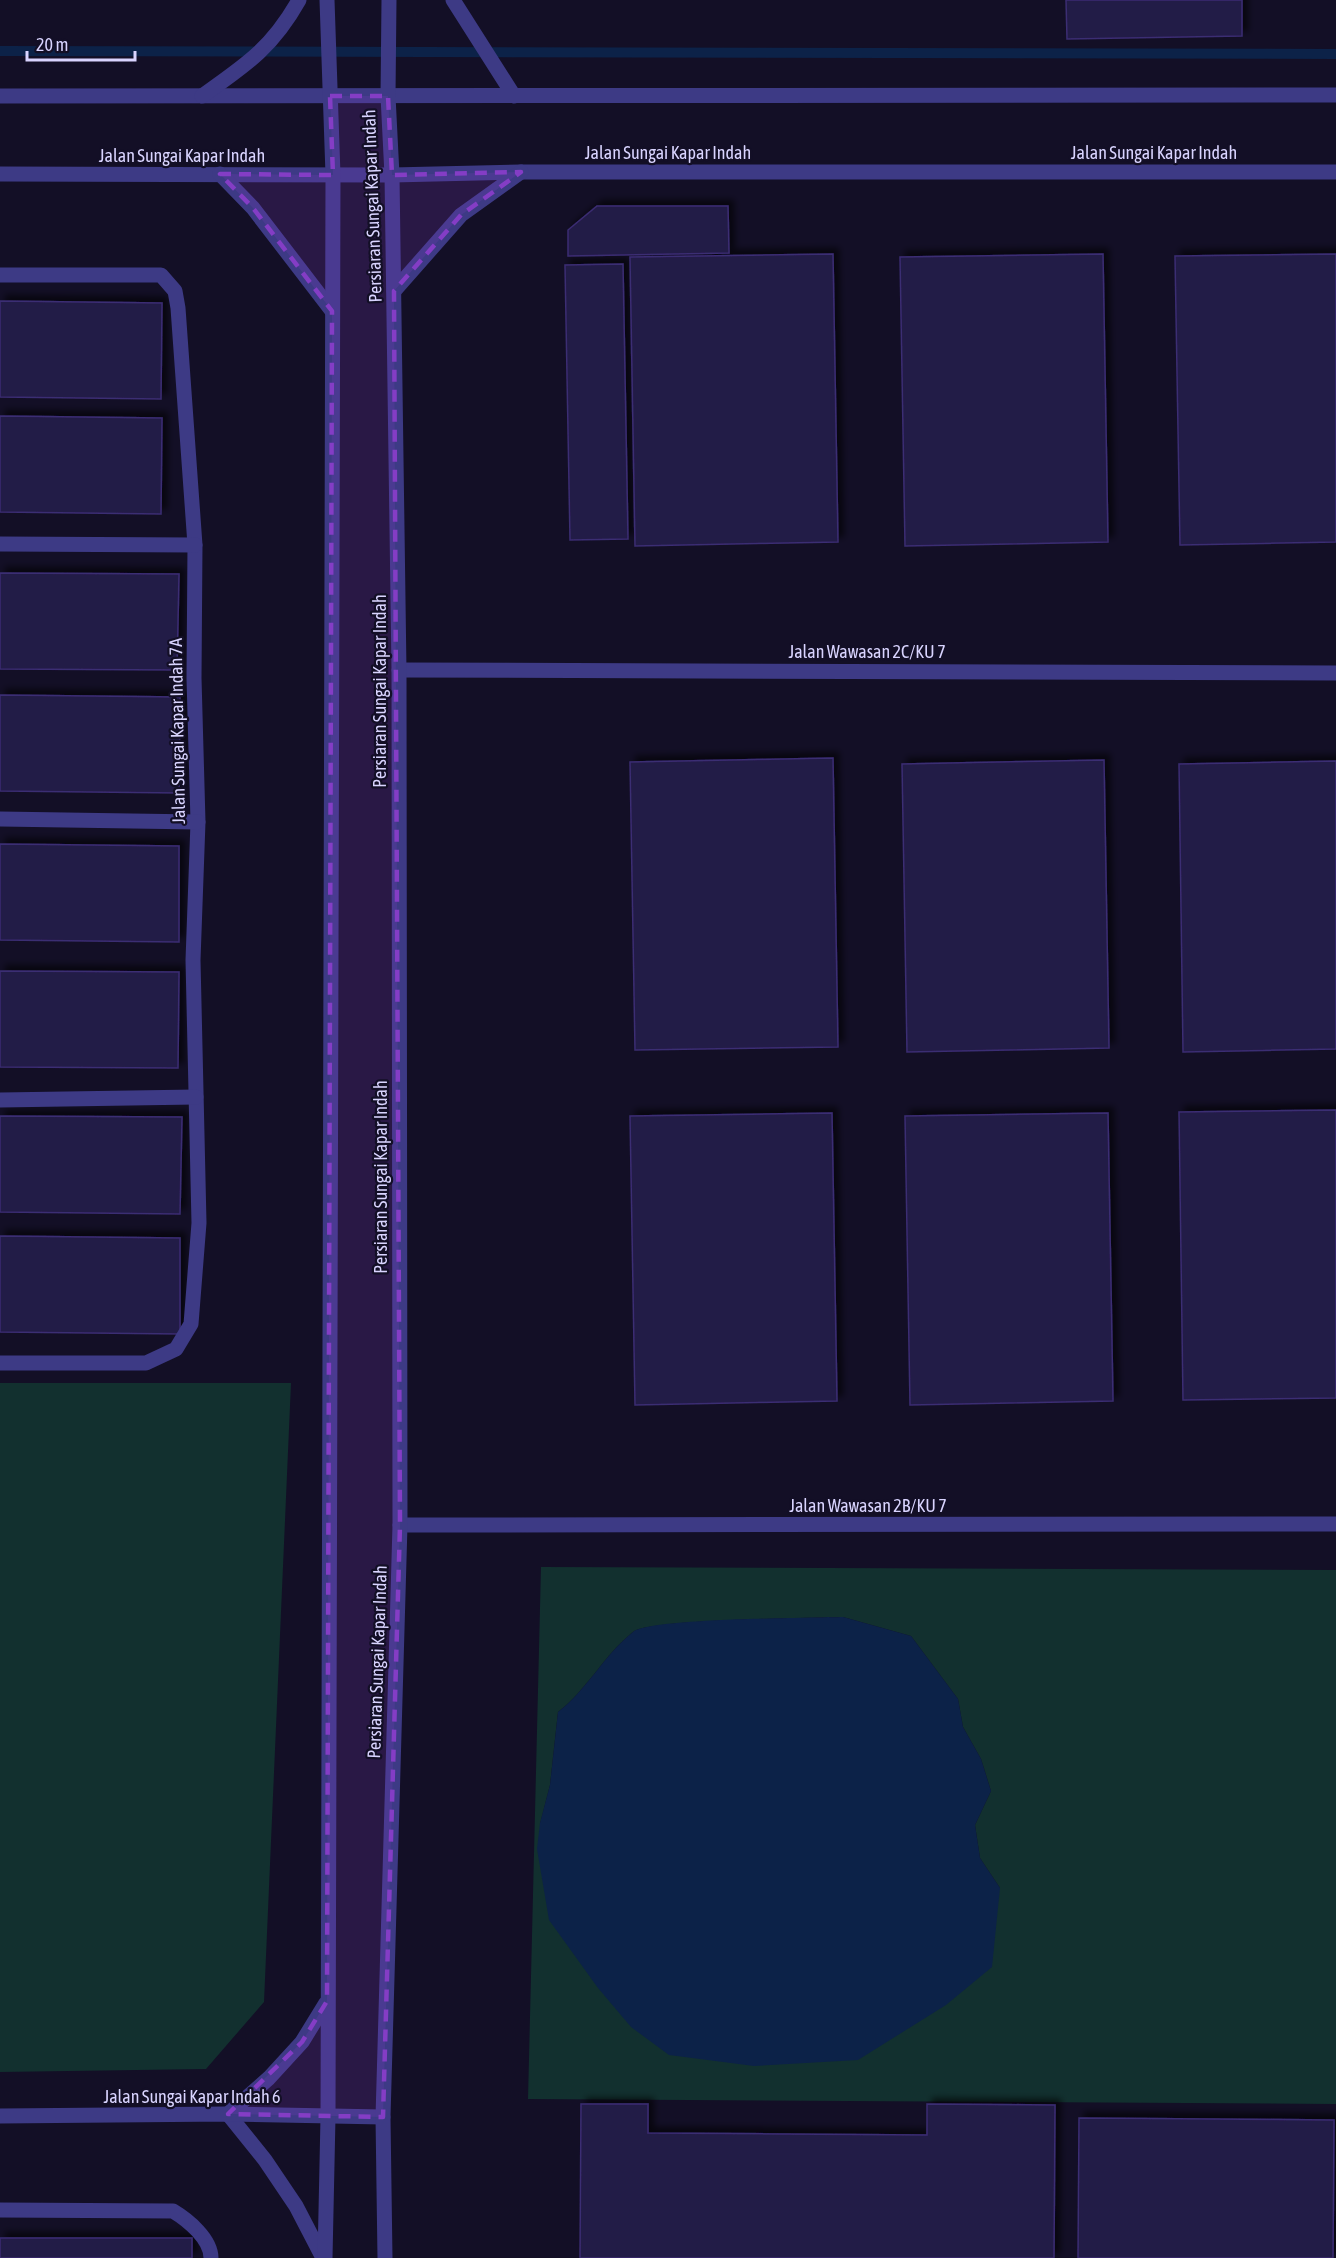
<svg xmlns="http://www.w3.org/2000/svg" width="1336" height="2258" viewBox="0 0 1336 2258" font-family="'Asap Condensed',sans-serif">
  <style>
    .green { fill: #12302f; fill-rule: evenodd }
    .water { fill: #0c2248 }
    .lines { fill: none; stroke-linecap: round; stroke-linejoin: round }
    .stream { stroke: #0c2248; stroke-width: 10 }
    .building { fill: #241b47; stroke: #3b2d73; stroke-width: 1.5; filter: url(#shadow) }
    .lane { stroke: #3d3a85; stroke-width: 15 }
    .street { stroke: #3d3a85; stroke-width: 15 }
    .marked { fill: #843dc5; fill-opacity: 0.2; stroke: #843dc5; stroke-width: 4.5; stroke-dasharray: 12 8; stroke-linejoin: round }
    .labels { text-anchor: middle; dominant-baseline: central; stroke-width: 4.5; stroke-linejoin: round; paint-order: stroke }
    .street-label { font-size: 18px; fill: #d9d4ff; stroke: #130f26 }
  </style>
  <defs>
    <filter id="shadow"><feDropShadow dx="5.5" dy="-5.5" stdDeviation="3" flood-color="#0009"/></filter>
  </defs>
  <rect width="100%" height="100%" fill="#130f26"/>
  <g class="green">
    <polygon points="0,1383 291,1383 264,2002 206,2069 0,2072"/>
    <path d="M541 1567 1336 1570V2104L528 2099ZM843 1617 911 1636 958 1699 963 1727 981 1759 991 1791 975 1825 980 1858 1000 1888 540 1824 550 1785 558 1712C587 1690 604 1655 633 1632 649 1619 812 1618 843 1617Z"/>
  </g>
  <path class="water" d="M843 1617 911 1636 958 1699 963 1727 981 1759 991 1791 975 1825 980 1858 1000 1888 992 1967 946 2005 858 2060 754 2066 669 2055 631 2027 598 1988 549 1920 537 1849 540 1823 550 1785 558 1712C587 1690 604 1655 633 1632 649 1618 812 1618 843 1617Z"/>
  <g class="lines">
    <polyline class="stream" points="0,51 1336,54"/>
  </g>
  <g class="building">
    <polygon points="1066,0 1242,0 1242,36 1067,39"/>
    <polygon points="597,206 728,206 729,253 568,256 568,230"/>
    <polygon points="833,254 838,542 635,546 630,257"/>
    <polygon points="1103,254 1108,542 905,546 900,257"/>
    <polygon points="1336,254 1336,542 1180,545 1175,256"/>
    <polygon points="623,264 628,539 570,540 565,265"/>
    <polygon points="0,301 162,303 161,399 0,397"/>
    <polygon points="0,416 162,418 161,514 0,512"/>
    <polygon points="0,573 179,574 177,670 0,669"/>
    <polygon points="0,695 180,697 179,793 0,791"/>
    <polygon points="833,758 838,1047 635,1050 630,762"/>
    <polygon points="1104,760 1109,1048 907,1052 902,764"/>
    <polygon points="1336,761 1336,1049 1183,1052 1179,764"/>
    <polygon points="0,844 179,846 179,942 0,940"/>
    <polygon points="0,971 179,972 178,1068 0,1067"/>
    <polygon points="1336,1110 1336,1398 1183,1400 1179,1112"/>
    <polygon points="832,1113 837,1401 635,1405 630,1116"/>
    <polygon points="1108,1113 1113,1401 910,1405 905,1116"/>
    <polygon points="0,1116 182,1117 180,1214 0,1212"/>
    <polygon points="0,1236 180,1238 180,1334 0,1332"/>
    <polygon points="581,2104 648,2104 648,2133 927,2135 927,2104 1055,2105 1054,2258 580,2258"/>
    <polygon points="1079,2118 1334,2120 1333,2258 1078,2258"/>
    <rect x="0" y="2238" width="192" height="20"/>
  </g>
  <g class="lines">
    <g class="lane">
      <polyline points="0,275 161,275 175,291 178,308 195,545 194,678 198,822 193,960 199,1223 191,1324 176,1349 146,1363 0,1363"/>
      <polyline points="0,544 195,545"/>
      <polyline points="0,819 198,822"/>
      <polyline points="0,1100 196,1097"/>
    </g>
    <g class="street">
      <polyline points="453,0 514,96"/>
      <polyline points="0,96 1336,95"/>
      <path d="M202 96C246 65 272 48 299 0"/>
      <polyline points="0,174 392,175 521,172 1336,172"/>
      <polyline points="220,174 253,208 332,311"/>
      <polyline points="394,291 461,215 521,172"/>
      <polyline points="399,670 1336,673"/>
      <polyline points="400,1525 1336,1524"/>
      <polyline points="228,2114 265,2160 296,2206 323,2258"/>
      <polyline points="228,2114 269,2078 302,2042 326,2003"/>
      <polyline points="0,2116 228,2114 383,2117"/>
      <path d="M0 2210 173 2211C188 2220 211 2239 211 2258"/>
      <polyline points="325,2258 328,2117 333,175 327,0"/>
      <polyline points="385,2258 383,2117 400,1525 399,670 392,175 388,96 389,0"/>
    </g>
  </g>
  <path class="marked" d="M330 96H388L392 175 521 172 461 215 394 291 400 1525 383 2117 228 2114 302 2042 327 2001 332 311 253 208 220 174 333 175Z"/>
  <g class="labels">
    <g class="street-label">
      <text x="668" y="152">Jalan Sungai Kapar Indah</text>
      <text x="1154" y="152">Jalan Sungai Kapar Indah</text>
      <text x="182" y="155">Jalan Sungai Kapar Indah</text>
      <text transform="translate(372 206) rotate(-92)">Persiaran Sungai Kapar Indah</text>
      <text x="867" y="651">Jalan Wawasan 2C/KU 7</text>
      <text transform="translate(379 691) rotate(-90)">Persiaran Sungai Kapar Indah</text>
      <text transform="translate(177 731) rotate(-91)">Jalan Sungai Kapar Indah 7A</text>
      <text transform="translate(380 1177) rotate(-90)">Persiaran Sungai Kapar Indah</text>
      <text x="868" y="1505">Jalan Wawasan 2B/KU 7</text>
      <text transform="translate(377 1662) rotate(-88)">Persiaran Sungai Kapar Indah</text>
      <text x="192" y="2096">Jalan Sungai Kapar Indah 6</text>
    </g>
  </g>
  <path d="M27 51v9h108v-9" fill="none" stroke="#d9d4ff" stroke-width="3"/>
  <text x="36" y="51" font-size="18" fill="#d9d4ff" stroke="#130f26" stroke-width="4.5" paint-order="stroke">20 m</text>
</svg>
